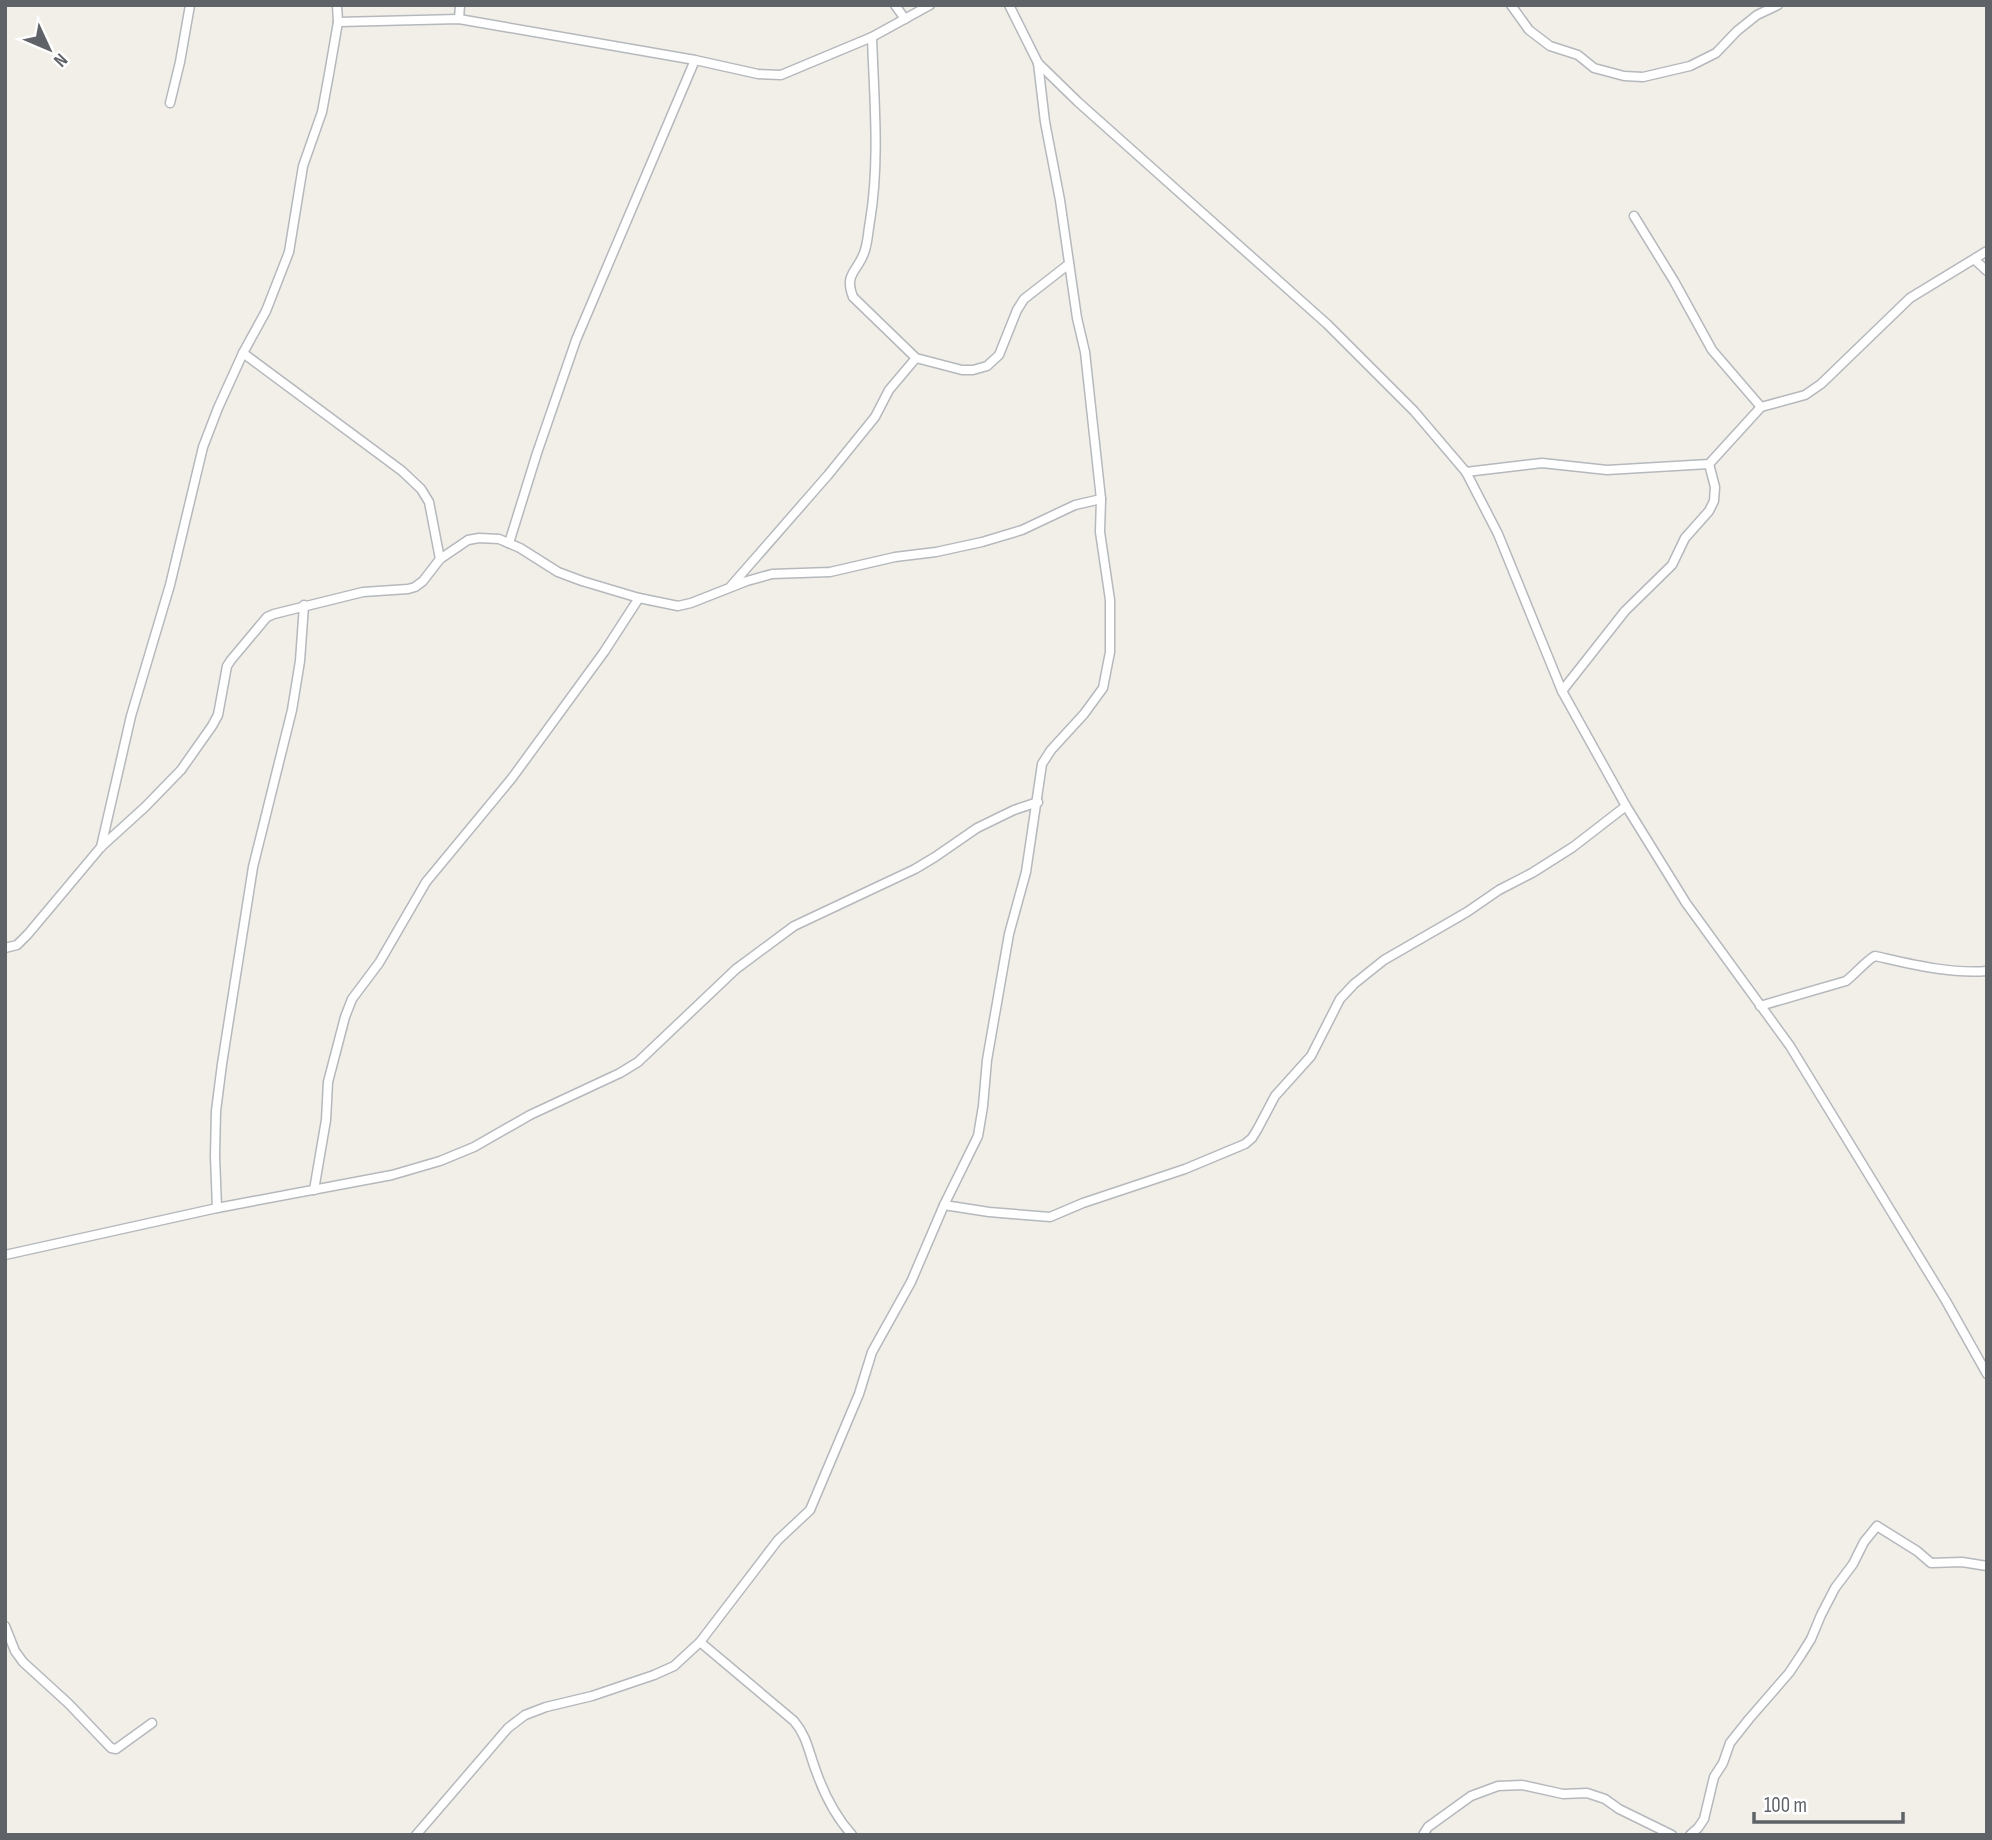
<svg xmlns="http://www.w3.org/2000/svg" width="1992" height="1840" viewBox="0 0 1992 1840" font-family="'Sofia Sans Condensed',sans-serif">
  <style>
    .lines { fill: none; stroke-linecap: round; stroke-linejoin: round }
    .street-casing { stroke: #b5b8bc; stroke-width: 11 }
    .street { stroke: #fff; stroke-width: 8 }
  </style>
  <rect width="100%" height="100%" fill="#f1efe8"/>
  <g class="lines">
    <g class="street-casing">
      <g id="street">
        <polyline points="895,5 905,19"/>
        <polyline points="1009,5 1038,63 1078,102 1327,324 1414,411 1466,472 1498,534 1562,691 1626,806 1686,903 1790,1046 1946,1301 1987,1374"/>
        <polyline points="1511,5 1529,30 1550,46 1578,55 1594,68 1624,76 1643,77 1690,66 1716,53 1737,31 1757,15 1778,5"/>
        <polyline points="459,19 460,5"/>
        <polyline points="338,22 459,19 695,60 758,74 781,75 872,37 930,5"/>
        <path d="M872 37C874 98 880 161 870 221 868 231 868 243 864 253 857 272 844 274 853 297L916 358 962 370H973L987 366 999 355 1017 310 1024 299 1069 264"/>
        <polyline points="170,103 180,62 190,5"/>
        <polyline points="1634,216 1674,281 1712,350 1761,407"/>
        <polyline points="1975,260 1987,271"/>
        <polyline points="243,353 402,471 421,489 429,502 440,559"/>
        <polyline points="1466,472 1542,463 1607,470 1709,464 1761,407 1805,395 1821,384 1910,298 1987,251"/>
        <polyline points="509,543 537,453 576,340 695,60"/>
        <polyline points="731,586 828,475 875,417 889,390 916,358"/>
        <polyline points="1562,691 1625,611 1672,565 1685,538 1709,511 1714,501 1715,487 1709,464"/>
        <polyline points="101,847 131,716 170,585 203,447 218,408 243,353 266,311 289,252 303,166 322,112 329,74 338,22 337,5"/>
        <polyline points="5,948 17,945 28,934 101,847 145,807 181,770 212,726 218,715 227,666 231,660 267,617 274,614 363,592 408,589 415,587 423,581 440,559 468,540 479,538 499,539 520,548 558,572 582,581 639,598 678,606 691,603 747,581 772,574 830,572 895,557 936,552 982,542 1022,530 1075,505 1101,499"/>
        <path d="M1760 1006 1846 981C1854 975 1869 958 1875 956 1911 964 1949 974 1987 971"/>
        <polyline points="314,1190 326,1120 328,1082 345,1017 352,999 379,963 426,882 512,778 604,652 639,598"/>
        <polyline points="944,1205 989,1212 1050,1217 1083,1203 1185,1169 1245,1144 1252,1138 1257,1130 1275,1096 1311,1056 1340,999 1354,984 1384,960 1467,912 1499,890 1532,873 1573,847 1626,806"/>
        <polyline points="217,1208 215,1156 216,1111 222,1064 253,867 292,710 300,661 304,605"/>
        <polyline points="5,1255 217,1208 392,1175 440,1161 474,1147 530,1115 620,1073 638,1062 736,969 794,926 915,869 935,857 977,828 1014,810 1038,802"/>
        <polyline points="5,1626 15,1651 23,1662 69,1704 111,1748 116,1749 152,1723"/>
        <path d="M700 1642 794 1721C807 1736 809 1753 816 1771 824 1794 836 1817 852 1835"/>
        <polyline points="416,1835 508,1728 525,1715 546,1707 592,1696 654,1675 674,1666 700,1642 778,1540 810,1510 859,1394 872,1352 911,1282 944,1205 978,1136 983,1106 987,1060 1009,934 1026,872 1042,764 1051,750 1084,714 1103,688 1110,652 1110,600 1100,532 1101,499 1085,352 1077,318 1060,200 1045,122 1038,63"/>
        <polyline points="1423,1835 1428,1827 1471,1796 1498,1786 1522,1785 1563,1794 1587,1793 1605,1799 1619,1809 1672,1835"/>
        <polyline points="1690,1835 1698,1828 1704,1819 1714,1777 1723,1763 1730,1743 1749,1719 1789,1673 1801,1655 1811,1639 1821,1615 1835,1588 1853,1564 1864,1542 1877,1526 1917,1551 1931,1563 1962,1562 1987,1566"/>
      </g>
    </g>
    <use href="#street" class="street"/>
  </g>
  <rect width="1992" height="1840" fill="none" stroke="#5f6368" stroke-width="14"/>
  <g transform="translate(49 49) rotate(134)" stroke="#ffffff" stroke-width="5" paint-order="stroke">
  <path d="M0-5L12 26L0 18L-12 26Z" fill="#5f6368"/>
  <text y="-10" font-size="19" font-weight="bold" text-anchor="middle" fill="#5f6368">N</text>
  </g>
  <path d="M1754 1812v10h149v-10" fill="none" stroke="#5f6368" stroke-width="3.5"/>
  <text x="1764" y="1812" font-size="21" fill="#5f6368" stroke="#ffffff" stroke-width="5" paint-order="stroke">100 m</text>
</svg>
